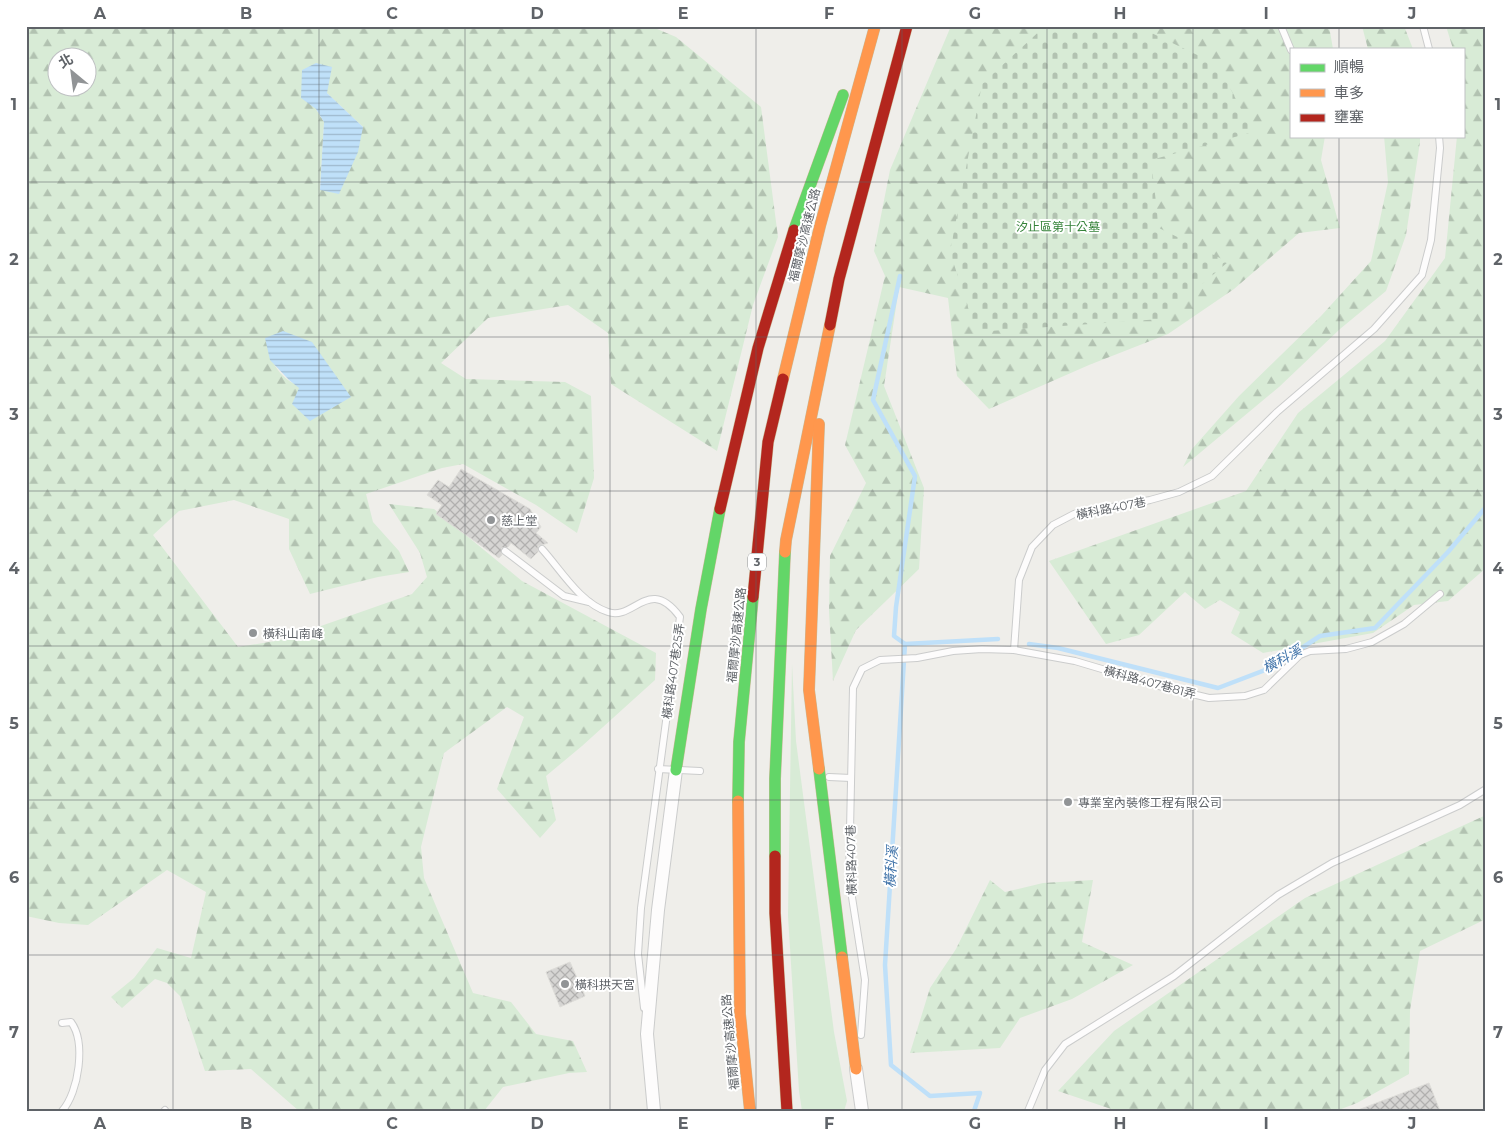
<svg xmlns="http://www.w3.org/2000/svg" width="1512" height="1137" viewBox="0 0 1512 1137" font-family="Montserrat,'Noto Sans TC',sans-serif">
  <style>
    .green { fill: #d8ebd6 }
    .forest { fill: url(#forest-firs); fill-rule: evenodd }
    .cemetery { fill: url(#cemetery-stones) }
    .water { fill: url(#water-rules) }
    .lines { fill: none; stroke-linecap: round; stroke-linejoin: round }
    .stream { stroke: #bfe0f9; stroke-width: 4.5 }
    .building { fill: url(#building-cross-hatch); stroke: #deddd9 }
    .lane-casing { stroke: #cbcccc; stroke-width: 8 }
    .street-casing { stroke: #cbcccc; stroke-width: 14 }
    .fast-casing { stroke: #c8b996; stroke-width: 12 }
    .slow-casing { stroke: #c8b996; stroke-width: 12 }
    .jam-casing { stroke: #c8b996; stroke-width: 12 }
    .lane { stroke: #fdfcfc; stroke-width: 6 }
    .street { stroke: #fdfcfc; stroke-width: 12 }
    .fast { stroke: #63d668; stroke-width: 11 }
    .slow { stroke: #ff974d; stroke-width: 11 }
    .jam { stroke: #b3261e; stroke-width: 11 }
    .grid { fill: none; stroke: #5f6368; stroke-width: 1; stroke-opacity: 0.55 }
    .poi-dot { fill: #919496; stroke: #fff; stroke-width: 2 }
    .labels { text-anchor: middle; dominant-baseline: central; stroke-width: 4; stroke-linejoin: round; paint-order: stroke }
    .shield { fill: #fff; stroke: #8f9295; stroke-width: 1 }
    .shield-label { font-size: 11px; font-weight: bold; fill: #5f6368 }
    .park-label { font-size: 12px; fill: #348238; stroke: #fff }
    .street-label { font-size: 12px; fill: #5f6368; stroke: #fff }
    .poi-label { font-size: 12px; fill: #5f6368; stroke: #fff; text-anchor: start }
    .water-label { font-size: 14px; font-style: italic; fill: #4174aa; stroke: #fff }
    .neatline { fill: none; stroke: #5f6368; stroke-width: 2 }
    .grid-label { font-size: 16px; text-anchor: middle; font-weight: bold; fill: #5f6368 }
  </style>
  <defs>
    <pattern id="forest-firs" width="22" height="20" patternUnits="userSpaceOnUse" patternTransform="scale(1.25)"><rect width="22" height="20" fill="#d8ebd6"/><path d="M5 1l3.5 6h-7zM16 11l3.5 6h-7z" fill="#b2c2b1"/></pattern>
    <pattern id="cemetery-stones" width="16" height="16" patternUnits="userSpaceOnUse" patternTransform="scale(1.25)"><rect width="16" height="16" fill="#d8ebd6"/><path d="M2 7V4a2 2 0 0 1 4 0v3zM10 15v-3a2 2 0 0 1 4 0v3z" fill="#b2c2b1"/></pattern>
    <pattern id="water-rules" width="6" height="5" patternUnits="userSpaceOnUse" patternTransform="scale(1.25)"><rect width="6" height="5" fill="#bfe0f9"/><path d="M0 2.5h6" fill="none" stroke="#9eb9cd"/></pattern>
    <pattern id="building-cross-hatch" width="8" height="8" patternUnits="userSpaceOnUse" patternTransform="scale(1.25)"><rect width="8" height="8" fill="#d6d5d3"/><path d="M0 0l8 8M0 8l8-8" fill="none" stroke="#b1b0af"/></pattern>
  </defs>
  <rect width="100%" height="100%" fill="#efeeea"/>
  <polygon class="green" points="792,664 796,741 834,1032 847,1101 844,1111 802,1111 799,1091 788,916"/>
  <g class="forest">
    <path d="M26 26H650L676 37 761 107 778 237 753 305 717 451 611 384 608 333 568 305 488 318 441 363 466 379 565 382 591 396 594 478 577 533 536 505 463 464 442 468 366 494 373 522 399 551 409 572 378 577 310 594 289 549V519L234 500 179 511 153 535 238 647 281 640 412 594 427 577 420 553 389 504 434 509 522 581 656 653 655 680 582 746 546 776 556 820 540 838 497 789 524 717 507 707 444 753 421 847 424 878 473 993 511 1002 536 1034 573 1041 587 1072 569 1073 503 1087 484 1111H299L251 1069 205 1071 180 996 167 983 155 979 122 1008 111 997 134 978 157 948 191 958 206 892 167 870 88 925 59 923 26 916ZM58 58H88V88H58ZM327 93 363 127 320 189 324 122 316 109ZM268 344 351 397C313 391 275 390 268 344Z"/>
    <polygon points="951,26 1329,26 1333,49 1291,49 1291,136 1325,136 1321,160 1340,228 1299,233 1234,289 1168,334 1089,365 989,409 957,376 948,298 899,287 884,386 924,488 919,569 856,630 833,681 829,611 830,556 866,483 845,445 885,276 874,251 890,170"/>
    <polygon points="1362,26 1404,26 1413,49 1368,49"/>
    <polygon points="1446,26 1486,26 1486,568 1448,601 1414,605 1373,633 1263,653 1231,633 1240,612 1220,600 1205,609 1185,592 1139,635 1106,644 1049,561 1246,491 1298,413 1385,341 1445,258 1457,136 1463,136 1463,49 1453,49"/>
    <polygon points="1384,136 1420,136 1420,142 1406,235 1386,291 1340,329 1279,387 1183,467 1192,449 1239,396 1321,316 1371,261 1388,182"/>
    <polygon points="1486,815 1486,919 1420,951 1410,1010 1409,1074 1357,1103 1336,1111 1117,1111 1058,1091 1114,1031 1305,898"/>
    <polygon points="990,880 1005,892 1043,883 1093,880 1082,942 1133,965 1072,999 1020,1018 1000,1048 910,1053 930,988 956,949"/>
  </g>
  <polygon class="cemetery" points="1045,26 1137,26 1218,65 1253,132 1151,160 1159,228 1228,262 1161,319 976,332 950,252 982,84"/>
  <g class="water">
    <polygon points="316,63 332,67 327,93 363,127 358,152 339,194 320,190 324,122 316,109 301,98 302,70"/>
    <polygon points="283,331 312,342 351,397 310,421 292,404 299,388 289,380 270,360 265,338"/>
  </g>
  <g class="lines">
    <g class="stream">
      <polyline points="900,276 873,400 915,476 896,607 894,636 905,644"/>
      <polyline points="1029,644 1058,648 1218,688 1273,667 1320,636 1375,628 1448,552 1486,507"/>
      <polyline points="974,1111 980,1093 930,1096 891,1065 885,965 905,644 998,639"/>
    </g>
  </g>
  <g class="building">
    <polygon points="461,469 530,509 541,527 536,533 548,543 538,546 538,552 531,559 511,543 508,547 501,548 502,555 499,558 436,514 442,505 427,495 438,480 449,487"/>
    <polygon points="570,962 585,996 560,1007 546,972"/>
    <polygon points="1429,1083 1440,1111 1358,1111 1358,1110"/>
  </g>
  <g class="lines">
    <g class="lane-casing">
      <g id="lane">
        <polyline points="1281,26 1291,50"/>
        <polyline points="1423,26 1429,49"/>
        <path d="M542 549C561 570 580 603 608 612 634 621 649 575 680 617L641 908 638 954 644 1008"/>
        <polyline points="505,551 564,596 589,602"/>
        <polyline points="1014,650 1019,580 1032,547 1053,525 1074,514 1150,500 1179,492 1212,476 1277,412 1374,329 1422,275 1431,240 1440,148 1439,136"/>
        <polyline points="658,769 700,771"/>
        <polyline points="829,777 851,778"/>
        <path d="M62 1023 71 1022C86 1042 79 1092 62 1111"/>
        <polyline points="861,1035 865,980 849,878 853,688 862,669 880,660 917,658 953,651 982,649 1014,650 1075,661 1159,686 1209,698 1245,696 1264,690 1300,655 1310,651 1346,649 1372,642 1404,624 1440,594"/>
        <polyline points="164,1111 165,1110"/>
        <polyline points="1028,1111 1045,1070 1065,1044 1174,976 1278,895 1332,863 1460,805 1486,789"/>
      </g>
    </g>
    <g class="street-casing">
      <g id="street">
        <polyline points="856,1069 862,1111"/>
        <polyline points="654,1111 647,1034 658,910 676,770"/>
      </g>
    </g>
    <g class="fast-casing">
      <g id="fast">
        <polyline points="794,230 843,95"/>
        <polyline points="819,769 842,957"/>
        <polyline points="676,770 701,609 720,509"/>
        <polyline points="738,801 739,742 753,597"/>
        <polyline points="775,856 775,779 785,552"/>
      </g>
    </g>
    <g class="slow-casing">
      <g id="slow">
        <polyline points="783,379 820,226 875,26"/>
        <polyline points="785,552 786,540 830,325"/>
        <polyline points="819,769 809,690 819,424"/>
        <polyline points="738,801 740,1014 750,1111"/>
        <polyline points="842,957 856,1069"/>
      </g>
    </g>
    <g class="jam-casing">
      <g id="jam">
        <polyline points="830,325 839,279 907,26"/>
        <polyline points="720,509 758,348 794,230"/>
        <polyline points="753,597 768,442 783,379"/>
        <polyline points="775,856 775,913 787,1111"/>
      </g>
    </g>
    <use href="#lane" class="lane"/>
    <use href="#street" class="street"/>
    <use href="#fast" class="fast"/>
    <use href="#slow" class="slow"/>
    <use href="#jam" class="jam"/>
  </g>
  <path class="grid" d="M173 26V1111M319 26V1111M465 26V1111M610 26V1111M756 26V1111M902 26V1111M1047 26V1111M1193 26V1111M1339 26V49M1339 136V1111M26 182H1486M26 337H1486M26 491H1486M26 646H1486M26 800H1486M26 955H1486"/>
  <g class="poi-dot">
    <circle cx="491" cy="520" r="5"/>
    <circle cx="253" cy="633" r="5"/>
    <circle cx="1068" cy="802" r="5"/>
    <circle cx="565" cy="984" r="5"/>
  </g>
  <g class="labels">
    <rect class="shield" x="748" y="553.5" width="18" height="17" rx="4"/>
    <g class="shield-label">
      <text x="757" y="562">3</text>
    </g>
    <g class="park-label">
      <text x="1058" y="226">汐止區第十公墓</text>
    </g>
    <g class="street-label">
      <text transform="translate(804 235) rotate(-76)">福爾摩沙高速公路</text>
      <text transform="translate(1111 508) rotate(-11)">橫科路407巷</text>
      <text transform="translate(736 635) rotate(-84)">福爾摩沙高速公路</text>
      <text transform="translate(673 671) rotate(-82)">橫科路407巷25弄</text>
      <text transform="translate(1150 682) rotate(15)">橫科路407巷81弄</text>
      <text transform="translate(851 860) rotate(-91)">橫科路407巷</text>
      <text transform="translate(730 1042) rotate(-95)">福爾摩沙高速公路</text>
    </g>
    <g class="poi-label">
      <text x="501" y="520">慈上堂</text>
      <text x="263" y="633">橫科山南峰</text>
      <text x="1078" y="802">專業室內裝修工程有限公司</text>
      <text x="575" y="984">橫科拱天宮</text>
    </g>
    <g class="water-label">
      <text transform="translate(1282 659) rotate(-29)">橫科溪</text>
      <text transform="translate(891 867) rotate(-86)">橫科溪</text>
    </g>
  </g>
  <rect width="1512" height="1137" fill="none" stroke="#ffffff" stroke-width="55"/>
  <rect x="1290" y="48" width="175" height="90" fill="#ffffff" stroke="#bfc1c3"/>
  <rect x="1300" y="64" width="25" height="8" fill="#63d668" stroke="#bfc1c3"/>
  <text x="1334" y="72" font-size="15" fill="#5f6368">順暢</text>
  <rect x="1300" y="89" width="25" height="8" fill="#ff974d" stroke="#bfc1c3"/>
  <text x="1334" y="98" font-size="15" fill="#5f6368">車多</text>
  <rect x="1300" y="114" width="25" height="8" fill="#b3261e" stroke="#bfc1c3"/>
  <text x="1334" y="122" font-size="15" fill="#5f6368">壅塞</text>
  <g transform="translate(72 72) rotate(331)"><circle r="24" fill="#ffffff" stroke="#bfc1c3"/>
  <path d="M0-4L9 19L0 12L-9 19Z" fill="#919496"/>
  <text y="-8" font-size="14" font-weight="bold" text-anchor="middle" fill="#5f6368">北</text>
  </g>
  <rect x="28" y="28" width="1456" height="1082" class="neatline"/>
  <g class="grid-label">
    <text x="100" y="19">A</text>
    <text x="246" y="19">B</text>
    <text x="392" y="19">C</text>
    <text x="537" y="19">D</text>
    <text x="683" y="19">E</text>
    <text x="829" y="19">F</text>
    <text x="975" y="19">G</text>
    <text x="1120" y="19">H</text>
    <text x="1266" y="19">I</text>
    <text x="1412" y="19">J</text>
    <text x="14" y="110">1</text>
    <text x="1498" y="110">1</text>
    <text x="14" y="265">2</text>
    <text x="1498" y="265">2</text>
    <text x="14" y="420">3</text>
    <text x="1498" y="420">3</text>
    <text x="14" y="574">4</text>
    <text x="1498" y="574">4</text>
    <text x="14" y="729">5</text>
    <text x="1498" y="729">5</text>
    <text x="14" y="883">6</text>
    <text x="1498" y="883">6</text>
    <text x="14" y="1038">7</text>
    <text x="1498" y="1038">7</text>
    <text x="100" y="1129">A</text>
    <text x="246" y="1129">B</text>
    <text x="392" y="1129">C</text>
    <text x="537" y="1129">D</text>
    <text x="683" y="1129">E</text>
    <text x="829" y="1129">F</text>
    <text x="975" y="1129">G</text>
    <text x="1120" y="1129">H</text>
    <text x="1266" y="1129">I</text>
    <text x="1412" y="1129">J</text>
  </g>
</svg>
